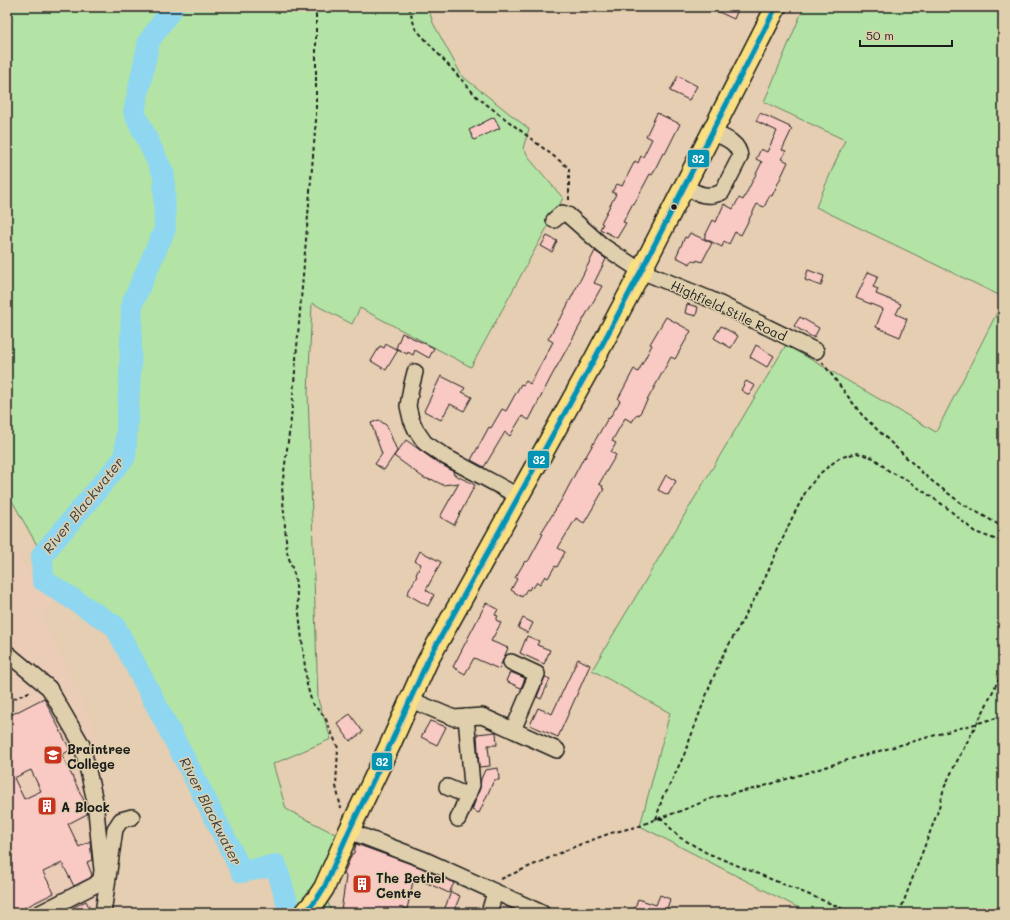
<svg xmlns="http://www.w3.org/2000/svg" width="1010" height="920" viewBox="0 0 1010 920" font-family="Mali,sans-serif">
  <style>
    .built { fill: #ebccb7 }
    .green { fill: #b3e4a5; stroke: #688060 }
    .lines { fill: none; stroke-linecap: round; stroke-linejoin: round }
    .river { stroke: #8fd7f0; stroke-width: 22 }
    .building { fill: #f9c9c4; stroke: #1c1c1c; fill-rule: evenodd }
    .minor-casing { stroke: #1c1c1c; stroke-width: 18 }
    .major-casing { stroke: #1c1c1c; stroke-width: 23 }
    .path { stroke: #1c1c1c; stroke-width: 2; stroke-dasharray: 4 3; stroke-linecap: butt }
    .minor { stroke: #e0cfac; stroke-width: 15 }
    .major { stroke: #fbe080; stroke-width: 20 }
    .bus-1-casing { stroke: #e0cfac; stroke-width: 8 }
    .bus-1 { stroke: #0494b3; stroke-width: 5 }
    .bus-dot { fill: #1c1c1c; stroke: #e0cfac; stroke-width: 1.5 }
    .labels { text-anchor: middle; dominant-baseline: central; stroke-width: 3; stroke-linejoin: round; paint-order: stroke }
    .street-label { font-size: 13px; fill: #1c1c1c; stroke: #e0cfac }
    .poi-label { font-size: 13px; font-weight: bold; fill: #1c1c1c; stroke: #e0cfac; text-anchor: start }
    .water-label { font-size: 14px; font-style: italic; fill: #334146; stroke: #e0cfac }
    .line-badge { stroke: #e0cfac; stroke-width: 1.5 }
    .badge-label { font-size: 11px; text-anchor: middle; font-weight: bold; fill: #fff }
  </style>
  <rect width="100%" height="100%" fill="#e5ceb1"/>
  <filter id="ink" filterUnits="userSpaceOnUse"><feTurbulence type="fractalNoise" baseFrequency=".025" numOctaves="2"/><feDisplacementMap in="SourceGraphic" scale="8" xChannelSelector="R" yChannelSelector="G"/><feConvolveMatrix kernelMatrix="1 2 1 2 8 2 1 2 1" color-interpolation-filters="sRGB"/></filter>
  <g filter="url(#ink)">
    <polygon class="built" points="7,542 10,547 54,600 43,617 94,726 104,784 106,824 96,913 7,913"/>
    <g class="green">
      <polygon points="7,7 428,7 433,23 462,76 529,129 523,148 533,163 563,198 471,367 360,308 352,324 312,303 308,393 318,700 331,739 273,764 286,809 339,836 320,889 329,905 332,913 290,913 276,865 242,872 195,779 116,626 43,580 42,554 7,492"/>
      <polygon points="804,7 1003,7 1003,297 816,207 845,140 764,102"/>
      <polygon points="1003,301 1003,913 816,913 797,907 640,826 670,713 592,670 786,345 936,432"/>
    </g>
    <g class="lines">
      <polyline class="river" points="173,7 149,41 134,112 164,175 165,229 132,304 130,376 125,457 42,555 43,580 115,626 195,779 242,872 276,865 290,913"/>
    </g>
    <g class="building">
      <polygon points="708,7 739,7 734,19"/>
      <polygon points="678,76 697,86 689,100 670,91"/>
      <polygon points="657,113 680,124 665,154 663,153 652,175 650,174 634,204 633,203 623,222 626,223 617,238 600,229 603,224 601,223 616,194 612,192 617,184 622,186 635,161 638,163 641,156 643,157 652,139 646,136"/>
      <polygon points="760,113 790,127 789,128 792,129 782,150 786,151 782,159 788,162 772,196 770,195 764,207 757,204 741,235 735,232 729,244 724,241 722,247 704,238 713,220 716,222 724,204 733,209 739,198 743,200 762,162 756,159 761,149 767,152 777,131 756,121"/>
      <polygon points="494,117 500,128 474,140 469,130"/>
      <polygon points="690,233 712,243 702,262 697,260 696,262 692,260 690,264 676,257 685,237 687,238"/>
      <polygon points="547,236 557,241 552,252 541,246"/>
      <polygon points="595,251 606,259 594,283 602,286 551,377 529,420 522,416 510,436 505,432 484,467 471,460 489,427 491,428 502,409 506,411 521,384 523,385 526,381 530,384 553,342 548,339 560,318 561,318"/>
      <polygon points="808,270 824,276 821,286 805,280"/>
      <polygon points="868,272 878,276 873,287 878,289 876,294 901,304 896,314 907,319 900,337 876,327 883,309 856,298"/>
      <polygon points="687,304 698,307 696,316 685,313"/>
      <polygon points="666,317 691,331 675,359 671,357 639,415 637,414 632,422 625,418 612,441 616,443 611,452 616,455 599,484 603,486 602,488 604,489 584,523 576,518 558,548 565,552 557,567 555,566 548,578 545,576 540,584 537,582 533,588 531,586 529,590 527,589 522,597 511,590 517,579 515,578 525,561 527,562 529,560 543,534 541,533 562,499 584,457 585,458 608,418 609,419 620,401 618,399 634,369 638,372 652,345 650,344"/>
      <polygon points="800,317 819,328 814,338 794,326"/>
      <polygon points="721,326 738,336 731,348 714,338"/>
      <polygon points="402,333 434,348 429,358 415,350 413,355 408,352 407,354 396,348"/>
      <polygon points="386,344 398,350 386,370 371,361 380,346 384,348"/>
      <polygon points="756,345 774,356 767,367 750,357"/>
      <polygon points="441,376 465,388 462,392 472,397 464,411 450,404 441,420 424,411"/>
      <polygon points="746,381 755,386 749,395 741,390"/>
      <polygon points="379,420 387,426 397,451 384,470 375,464 382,454 371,423"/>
      <polygon points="406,440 431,458 454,472 453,474 475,485 454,525 440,517 459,483 443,485 431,479 431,480 424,478 394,456"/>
      <polygon points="666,475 676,481 668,495 658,490"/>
      <polygon points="420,551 441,562 426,590 434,595 428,606 407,594 417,576 416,575 421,564 415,561"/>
      <polygon points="486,603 498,609 495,615 498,616 496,620 501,623 491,641 508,648 499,669 474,658 465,674 453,667"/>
      <polygon points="523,618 533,623 528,633 518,628"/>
      <polygon points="527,636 539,641 537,645 550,650 544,664 520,653"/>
      <polygon points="578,659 590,665 558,737 530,725 538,708 552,714"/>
      <polygon points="510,672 525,678 521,688 506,681"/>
      <polygon points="545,677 550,679 541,699 537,697"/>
      <path d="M44 698 70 750 62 755 86 805 87 814 68 824 79 847 90 841 92 860 87 862 92 875 90 878 74 886 62 863 43 872 54 893 14 913H7V717ZM31 770 41 791 24 799 14 778Z"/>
      <polygon points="350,714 363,732 350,741 337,723"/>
      <polygon points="430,721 446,727 437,745 421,737"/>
      <polygon points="496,732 497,745 488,745 490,766 479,767 477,734"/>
      <polygon points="498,768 499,780 494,780 479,813 472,810 480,788 481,779 485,770"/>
      <polygon points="356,844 422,868 454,883 449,893 414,877 407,909 403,908 403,913 373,912 373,913 356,913 341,911 346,877 344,873 352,854 354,853"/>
      <polygon points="451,892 460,896 453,913 443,913"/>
      <polygon points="660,895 670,899 667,909 674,912 673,913 633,913 638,899 656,905"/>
      <polygon points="86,901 92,913 62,913"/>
    </g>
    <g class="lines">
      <g class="minor-casing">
        <g id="minor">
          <path d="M685 187C698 194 708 199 722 192L740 157C739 142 723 137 712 132"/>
          <polyline points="554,220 562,213 568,215 603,246 641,271 712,300 816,351"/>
          <polyline points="415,372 411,388 408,406 411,419 416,430 425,443 446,457 518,496"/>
          <polyline points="7,653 49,688 82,745 95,801 102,870 101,879 95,885 40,913"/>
          <polyline points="511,662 537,674 513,730"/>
          <polyline points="411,700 454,718 482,716 557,750"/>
          <polyline points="447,787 468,796"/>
          <polyline points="458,819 472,785 466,717"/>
          <polyline points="349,831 425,860 542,913"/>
          <polyline points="103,913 115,829 121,820 132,817"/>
          <polyline points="489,913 495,892"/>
        </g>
      </g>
      <g class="major-casing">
        <polyline id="major" points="305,913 316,900 324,888 349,831 390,745 427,662 594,360 641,271 776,7"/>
      </g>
      <g class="path">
        <polyline points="316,7 316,120 291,419 282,487 287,552 295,577 307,685 312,703 325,717 338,748 336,786 341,808"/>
        <polyline points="409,7 415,28 477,97 569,168 569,200"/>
        <polyline points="822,362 862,415 928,478 961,503 1003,527"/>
        <polyline points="7,702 31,691"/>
        <polyline points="501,879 581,844 611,833 640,826 656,819 678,812 715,797 758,788 851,759 1003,716"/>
        <polyline points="849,913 839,907 707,853 679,837 662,819 656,819 663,796 667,791 684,755 709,688 722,657 760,589 793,516 805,493 818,475 839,458 857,453 874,458 889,471 907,480 946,507 975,532 1003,542"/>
        <polyline points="901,913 902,906 938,811 944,788 955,765 984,710 1003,670"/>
      </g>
      <use href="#minor" class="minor"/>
      <use href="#major" class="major"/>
      <g class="bus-1-casing">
        <polyline id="bus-1" points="305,913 316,900 324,888 349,831 390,745 427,662 594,360 641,271 776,7"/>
      </g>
      <use href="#bus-1" class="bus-1"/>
    </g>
  </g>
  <defs>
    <g id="university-square" transform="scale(1)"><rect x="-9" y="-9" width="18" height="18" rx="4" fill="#c8321e" stroke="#e0cfac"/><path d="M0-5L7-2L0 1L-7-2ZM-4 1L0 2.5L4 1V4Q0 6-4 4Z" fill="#fff"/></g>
    <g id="building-square" transform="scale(1)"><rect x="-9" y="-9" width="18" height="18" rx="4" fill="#c8321e" stroke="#e0cfac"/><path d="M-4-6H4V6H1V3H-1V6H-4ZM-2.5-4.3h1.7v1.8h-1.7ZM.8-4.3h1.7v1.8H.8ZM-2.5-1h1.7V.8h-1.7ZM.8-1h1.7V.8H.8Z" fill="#fff"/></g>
  </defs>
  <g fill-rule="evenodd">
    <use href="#university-square" x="53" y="755"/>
    <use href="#building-square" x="47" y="806"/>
    <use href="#building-square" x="362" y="884"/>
  </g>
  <circle class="bus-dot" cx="674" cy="207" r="3.5"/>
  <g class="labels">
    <g class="street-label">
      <text transform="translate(729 310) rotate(25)">Highfield Stile Road</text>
    </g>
    <g class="poi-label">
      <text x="67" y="748">Braintree<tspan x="67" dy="15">College</tspan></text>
      <text x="61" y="806">A Block</text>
      <text x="376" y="877">The Bethel<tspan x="376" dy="15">Centre</tspan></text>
    </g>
    <g class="water-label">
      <text transform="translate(83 505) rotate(-51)">River Blackwater</text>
      <text transform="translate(211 811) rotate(63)">River Blackwater</text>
    </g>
  </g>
  <g class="line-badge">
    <rect x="687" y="149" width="23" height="19" rx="4" fill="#0494b3"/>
    <rect x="527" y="450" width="23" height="19" rx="4" fill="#0494b3"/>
    <rect x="371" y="752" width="22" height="19" rx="4" fill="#0494b3"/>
  </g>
  <g class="badge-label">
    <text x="698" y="163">32</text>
    <text x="539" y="464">32</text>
    <text x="382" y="766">32</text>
  </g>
  <rect width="1010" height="920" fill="none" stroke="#e0cfac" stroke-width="24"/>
  <rect x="12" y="12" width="986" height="896" fill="none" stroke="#1c1c1c" stroke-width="1.5" filter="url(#ink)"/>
  <path d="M860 40v6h92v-6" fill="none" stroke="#1c1c1c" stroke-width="2"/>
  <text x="866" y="40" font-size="12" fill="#1c1c1c" stroke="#e0cfac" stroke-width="3" paint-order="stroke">50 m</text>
</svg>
